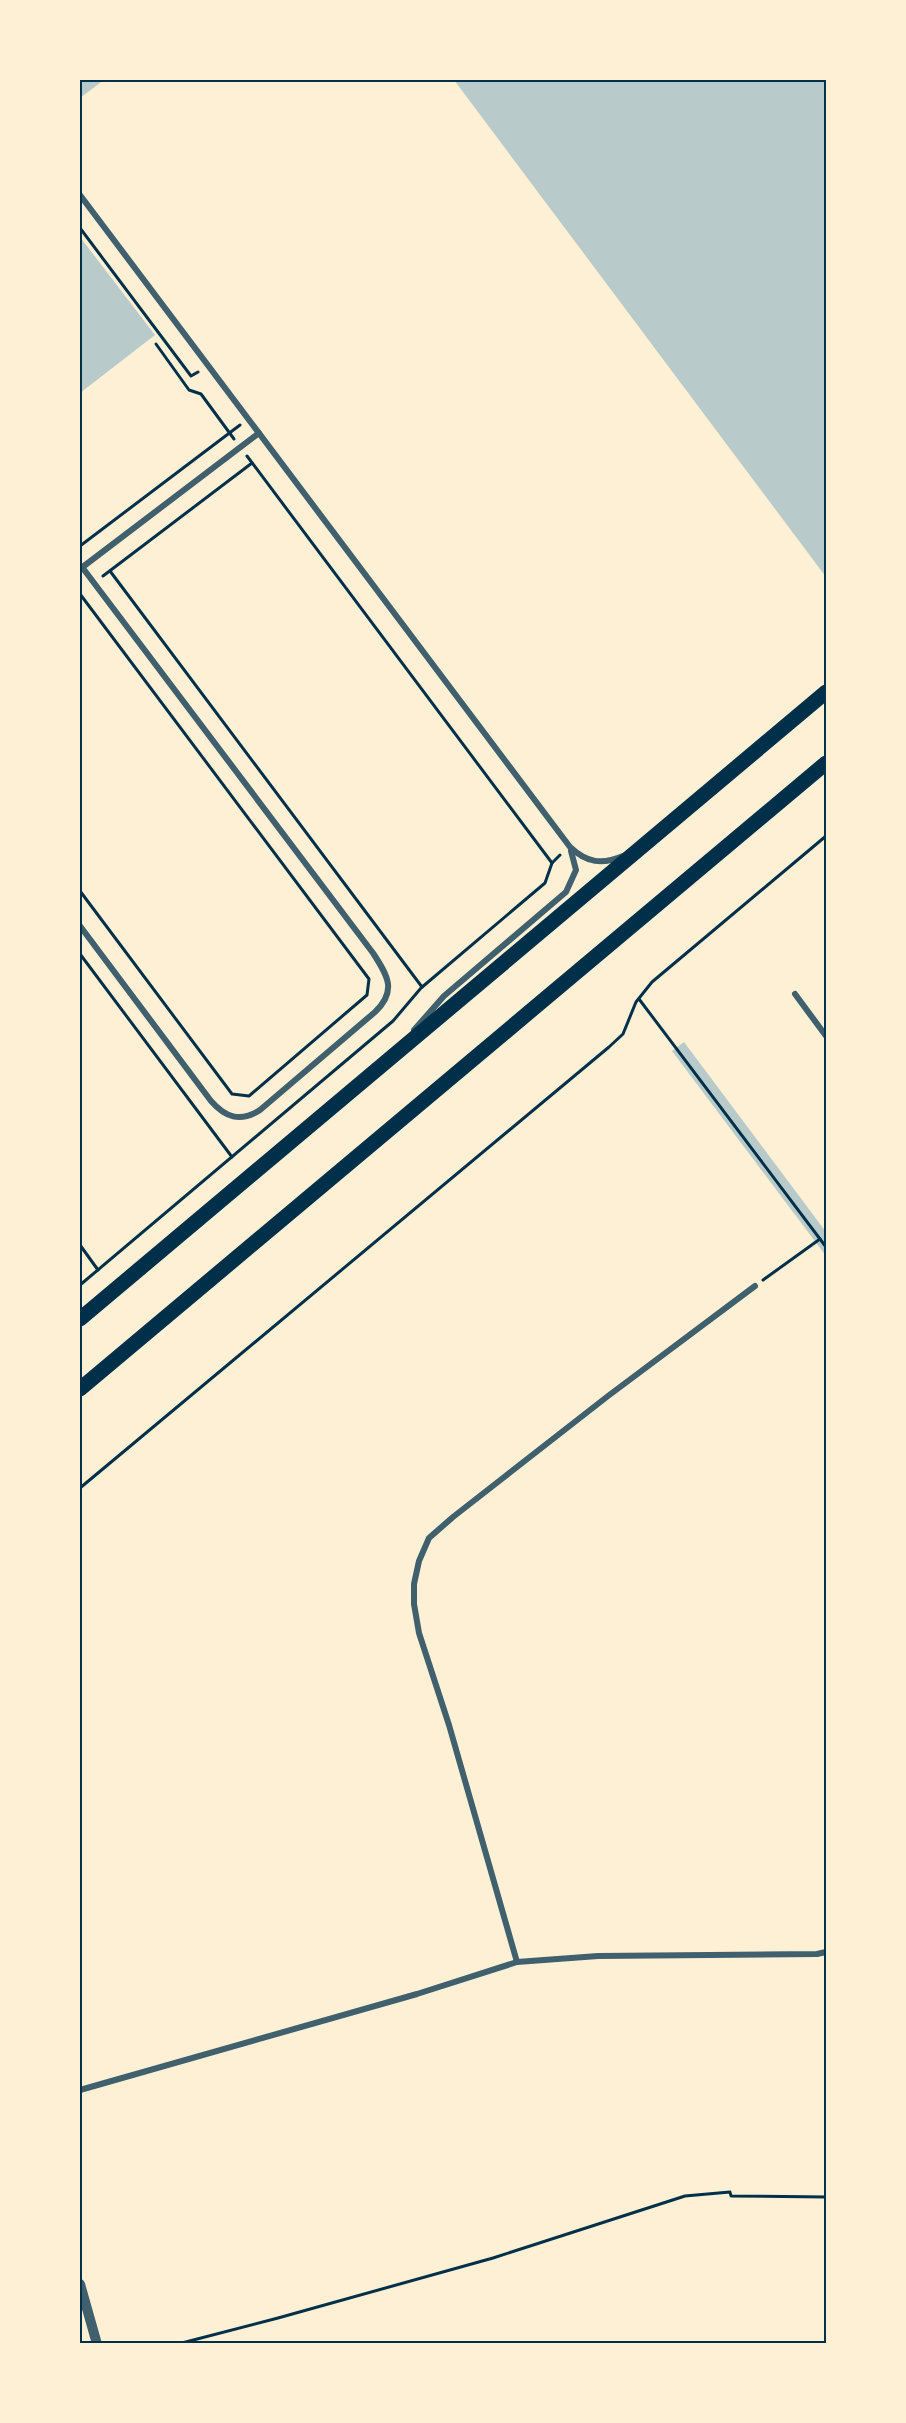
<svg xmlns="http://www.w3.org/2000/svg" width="906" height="2423" viewBox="0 0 906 2423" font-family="Mulish,sans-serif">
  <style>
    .green { fill: #b9caca }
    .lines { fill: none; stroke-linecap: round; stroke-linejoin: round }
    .path { stroke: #003049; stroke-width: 3 }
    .minor { stroke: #3f606c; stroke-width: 6 }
    .tertiary { stroke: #3f606c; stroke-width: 10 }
    .primary { stroke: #003049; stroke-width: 15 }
    .neatline { fill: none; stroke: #003049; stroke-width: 2 }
  </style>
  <rect width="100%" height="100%" fill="#fdf0d5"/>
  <g class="green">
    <polygon points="80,80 104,80 80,98"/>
    <polygon points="454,80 826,80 826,577"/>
    <polygon points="80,237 155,335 80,393"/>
    <polygon points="684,1042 826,1232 826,1256 672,1051"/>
  </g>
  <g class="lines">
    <g class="path">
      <polyline points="80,228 191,376 198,372"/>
      <polyline points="156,344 189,390 201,394 234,439"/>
      <polyline points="247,456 552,863"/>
      <polyline points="80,546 240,425"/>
      <polyline points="110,571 422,987"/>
      <polyline points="103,576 252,463"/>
      <polyline points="80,891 232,1094 249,1096 367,995 369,979 80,594"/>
      <polyline points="80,954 232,1157"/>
      <polyline points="639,999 826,1247"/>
      <polyline points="80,1245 98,1270"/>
      <polyline points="763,1280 820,1239"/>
      <polyline points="80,1285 393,1021 421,988 545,883 552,863 560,855"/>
      <polyline points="80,1488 609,1047 623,1034 636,1002 652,982 826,836"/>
      <polyline points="178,2344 278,2318 493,2258 685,2196 730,2192 731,2196 826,2197"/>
    </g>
    <g class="minor">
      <path d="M80 195 570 847C587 863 602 865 623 856"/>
      <polyline points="80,569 259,433"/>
      <path d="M80 926 211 1101C225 1117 240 1123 260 1110L375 1012C397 991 388 976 373 953L82 567"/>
      <polyline points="795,994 826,1036"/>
      <polyline points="414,1030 444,996 566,892 576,870 571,851"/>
      <polyline points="517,1962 449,1725 419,1633 414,1604 414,1584 419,1561 429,1538 453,1517 608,1396 755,1286"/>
      <polyline points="80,2090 417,1994 517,1962 598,1956 817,1954 826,1952"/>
    </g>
    <polyline class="tertiary" points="80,2284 97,2344"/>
    <g class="primary">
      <polyline points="80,1319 826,692"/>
      <polyline points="80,1389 826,763"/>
    </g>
  </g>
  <rect width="906" height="2423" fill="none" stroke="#fdf0d5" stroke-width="162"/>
  <rect x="81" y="81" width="744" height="2261" class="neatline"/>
</svg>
